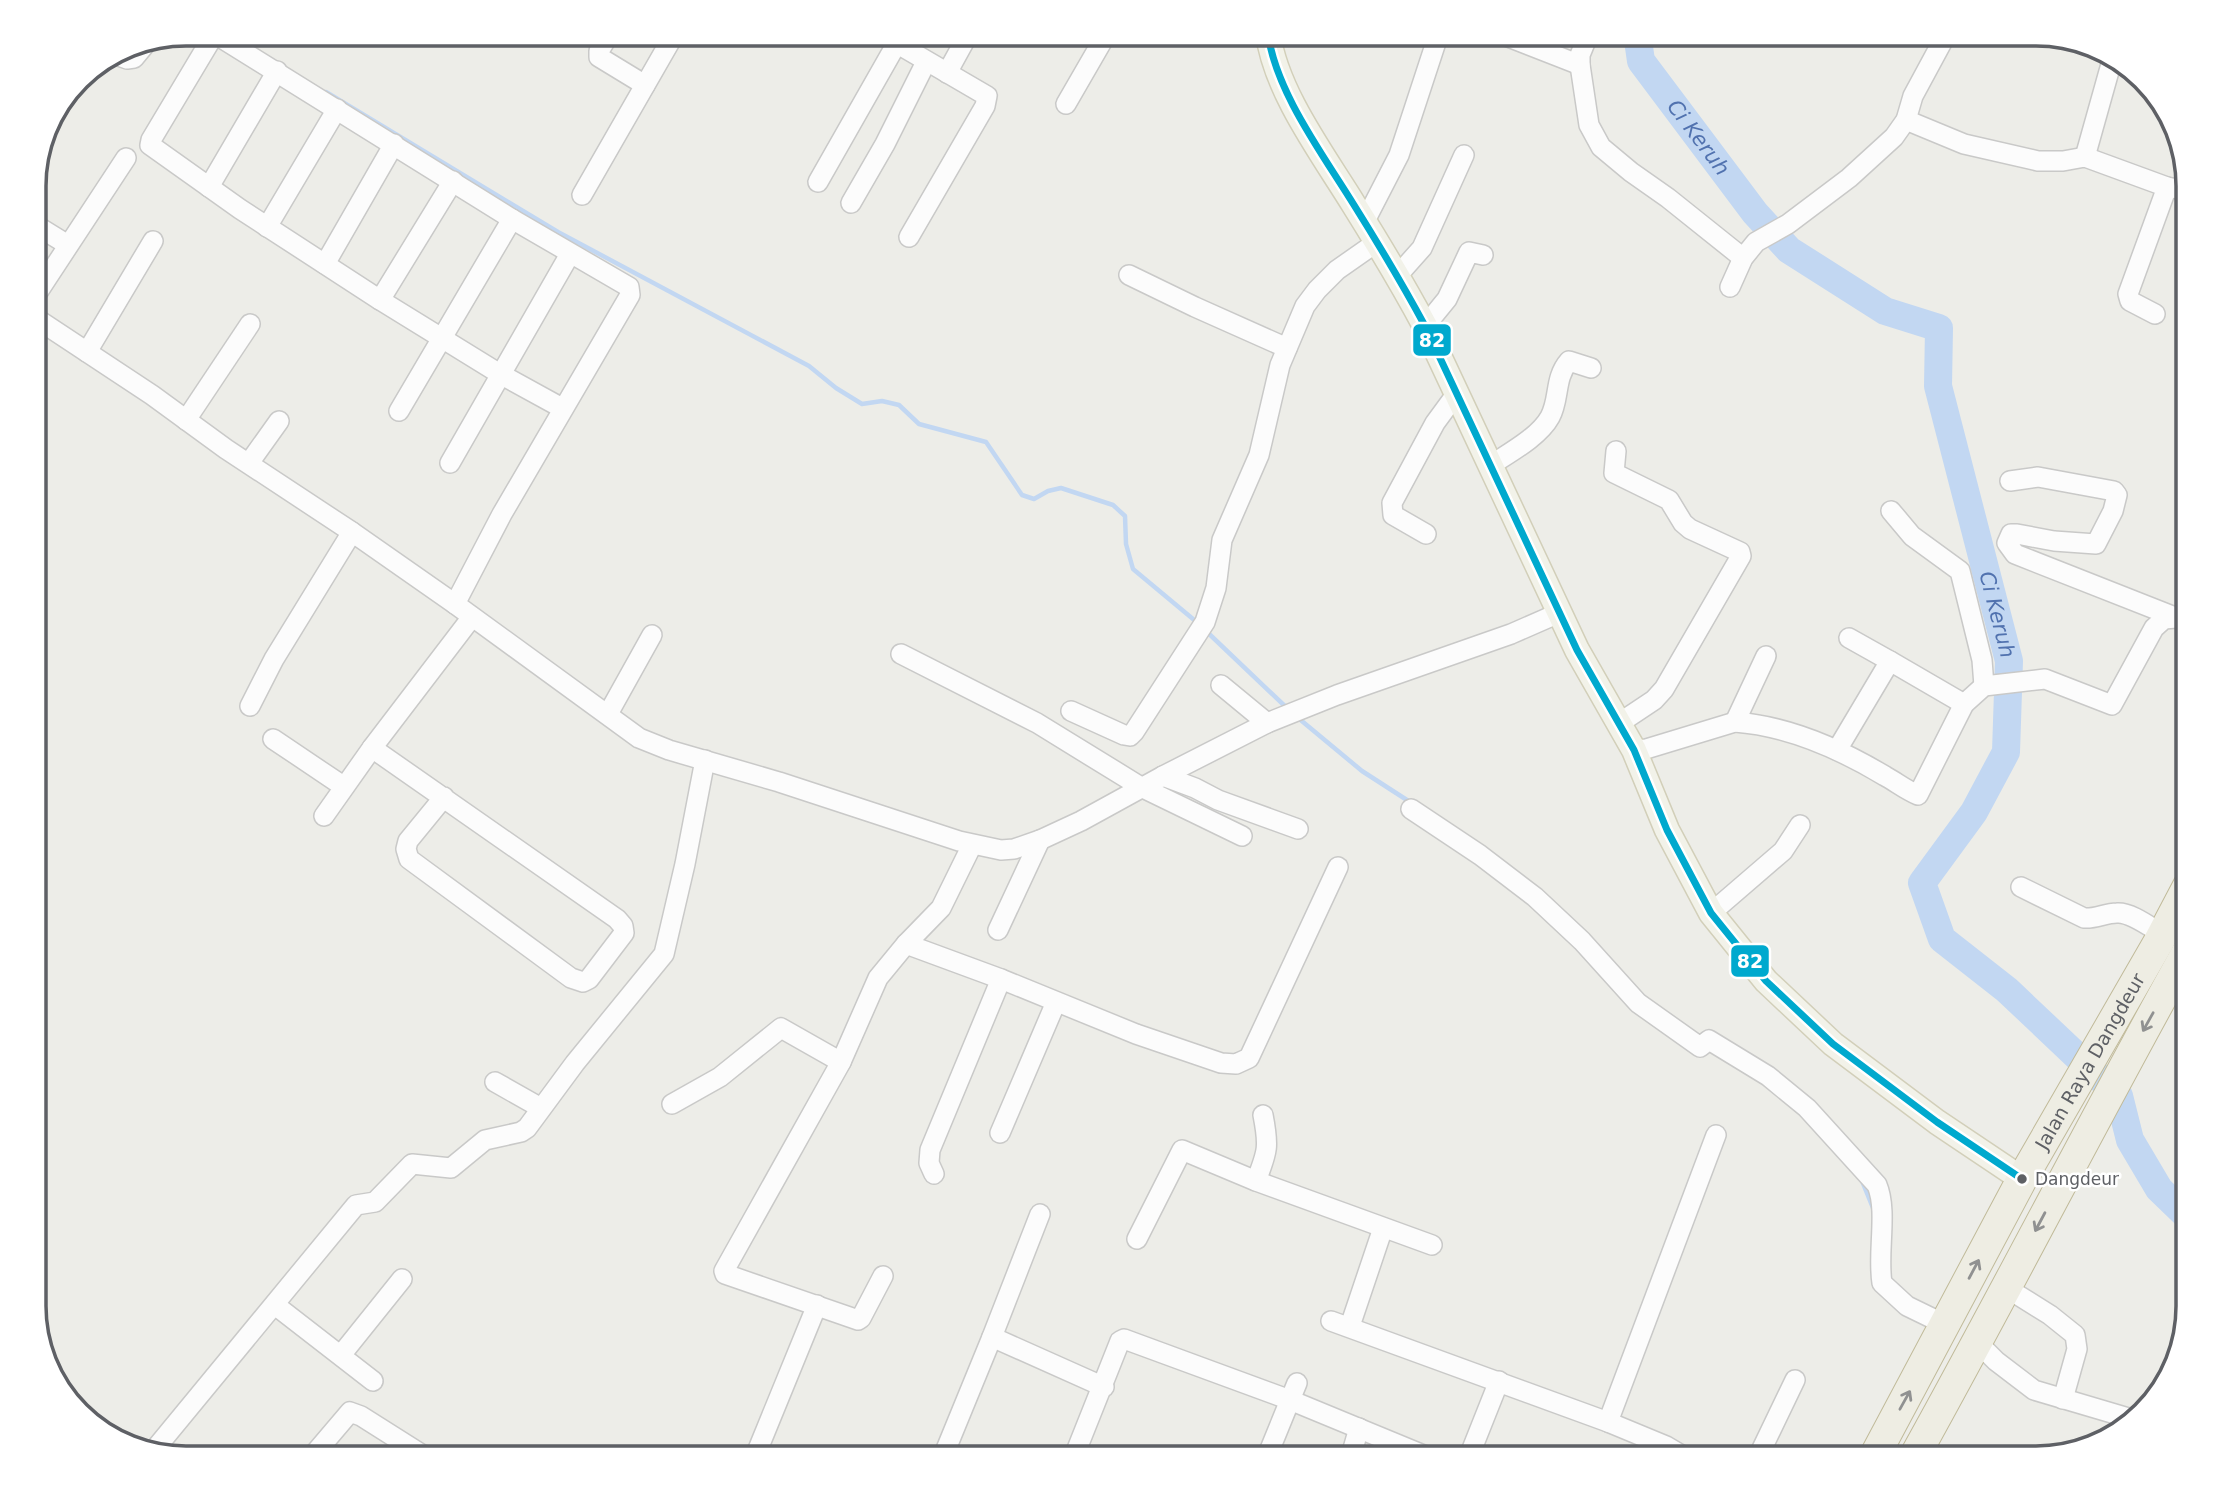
<svg xmlns="http://www.w3.org/2000/svg" width="2221" height="1492" viewBox="0 0 2221 1492" font-family="'DejaVu Sans',sans-serif">
  <style>
    .lines { fill: none; stroke-linecap: round; stroke-linejoin: round }
    .stream { stroke: #c2d7f2; stroke-width: 4.5 }
    .river { stroke: #c2d7f2; stroke-width: 28 }
    .minor-casing { stroke: #c9c9c8; stroke-width: 22 }
    .major-casing { stroke: #d2cfb9; stroke-width: 27 }
    .highway-casing { stroke: #c0ba99; stroke-width: 32 }
    .minor { stroke: #fcfcfc; stroke-width: 19 }
    .major { stroke: #f2f2e9; stroke-width: 24 }
    .highway { stroke: #eeede3; stroke-width: 30 }
    .bus-1-casing { stroke: #fff; stroke-width: 12 }
    .bus-1 { stroke: #00a9ce; stroke-width: 7 }
    .oneway { stroke: #909191 }
    .bus-dot { fill: #5e6065; stroke: #fff; stroke-width: 2.5 }
    .labels { text-anchor: middle; dominant-baseline: central; stroke-width: 5; stroke-linejoin: round; paint-order: stroke }
    .bus-label { font-size: 17px; fill: #5e6065; stroke: #fff; text-anchor: start }
    .street-label { font-size: 19px; fill: #5e6065; stroke: #fff }
    .water-label { font-size: 21px; font-style: italic; fill: #5172af; stroke: #fff }
    .rim { fill: none; stroke: #5e6065; stroke-width: 3.5 }
    .line-badge { stroke: #fff; stroke-width: 2.5 }
    .badge-label { font-size: 19px; text-anchor: middle; font-weight: bold; fill: #fff }
  </style>
  <rect width="100%" height="100%" fill="#edede8"/>
  <g class="lines">
    <g class="stream">
      <polyline points="326,92 558,232 809,366 836,388 862,404 882,401 899,405 919,424 986,442 1022,495 1034,499 1048,491 1061,488 1113,505 1125,516 1126,544 1133,569 1199,624"/>
      <polyline points="1205,630 1288,709"/>
      <polyline points="1297,717 1362,771 1410,802"/>
      <polyline points="1862,1181 1873,1208"/>
    </g>
    <path class="river" id="s1" d="M1637 33 1641 61 1755 213 1789 250 1885 311 1939 328 1938 386 2009 661 2006 752 1974 812 1922 883 1942 939 2007 990 2119 1096 2130 1140 2159 1189 2188 1217"/>
    <g class="minor-casing">
      <g id="minor">
        <polyline points="610,33 599,51 599,57 645,85"/>
        <polyline points="879,33 987,96 985,106 909,237"/>
        <polyline points="1498,33 1580,65"/>
        <polyline points="1589,33 1580,55 1580,65 1589,125 1601,147 1631,172 1668,198 1743,258"/>
        <polyline points="113,54 127,59 134,58 148,41"/>
        <polyline points="947,73 969,33"/>
        <polyline points="1066,104 1107,33"/>
        <polyline points="1906,120 1964,144 2038,161 2063,161 2085,157 2167,187 2188,191"/>
        <polyline points="2085,157 2113,57"/>
        <polyline points="818,182 897,43"/>
        <polyline points="209,187 277,71"/>
        <polyline points="582,195 675,33"/>
        <polyline points="851,203 885,144 926,62"/>
        <polyline points="1365,221 1399,155 1439,33"/>
        <polyline points="34,224 68,245"/>
        <polyline points="267,227 337,109"/>
        <polyline points="325,264 394,144"/>
        <polyline points="1129,275 1195,307 1287,348"/>
        <polyline points="1398,275 1422,248 1464,155"/>
        <polyline points="1730,287 1743,258 1756,242 1788,224 1849,178 1894,137 1906,120 1913,96 1947,33"/>
        <polyline points="34,298 126,158"/>
        <polyline points="380,300 453,181"/>
        <polyline points="2155,314 2130,301 2128,294 2167,187"/>
        <polyline points="34,317 152,395 226,449 352,532 455,604 639,738 669,750 779,782 959,841 1001,850 1014,849 1040,840 1081,821 1163,776 1267,723 1337,695 1511,634 1559,613"/>
        <polyline points="1425,326 1447,299 1469,252 1483,255"/>
        <polyline points="87,352 153,241"/>
        <polyline points="399,411 512,219"/>
        <polyline points="186,420 250,324"/>
        <polyline points="1616,451 1614,473 1669,500 1683,523 1690,529 1740,552 1741,556 1664,689 1654,700 1618,724"/>
        <polyline points="249,463 279,421"/>
        <polyline points="450,463 570,254"/>
        <path d="M1491 465C1509 453 1539 437 1550 417 1560 399 1554 378 1569 361L1591 368"/>
        <polyline points="2010,481 2038,477 2114,491 2117,495 2113,511 2096,544 2054,541 2017,534 2011,534 2007,543 2015,554 2175,617"/>
        <polyline points="1891,511 1912,536 1960,571 1982,660 1984,686"/>
        <polyline points="1426,534 1393,515 1392,503 1435,423 1457,393"/>
        <polyline points="455,604 502,514 630,295 629,287 512,219 218,36 212,38 151,140 150,145 240,209 380,300 500,374 562,408"/>
        <polyline points="1849,638 1890,661"/>
        <polyline points="901,654 1037,723 1141,787 1242,836"/>
        <polyline points="1221,685 1267,723"/>
        <polyline points="250,706 274,659 352,532"/>
        <polyline points="1071,711 1124,735 1130,736 1134,732 1205,622 1216,588 1222,540 1259,455 1280,365 1305,306 1317,290 1337,270 1377,242"/>
        <polyline points="608,714 652,635"/>
        <polyline points="1735,722 1766,656"/>
        <polyline points="273,739 343,786"/>
        <path d="M1634 750 1646 749 1735 722C1788 726 1840 749 1885 776 1896 782 1906 790 1918 795L1964 704 1984 686 2045 679 2112 705 2154 628 2164 619 2188 617"/>
        <polyline points="1837,750 1890,661 1964,704"/>
        <polyline points="1163,776 1195,788 1218,800 1298,829"/>
        <polyline points="444,797 408,841 406,849 409,859 571,978 583,982 589,979 624,933 623,926 617,919 372,748 472,617"/>
        <path d="M1411 809 1480 855 1535 897 1582 941 1638 1003 1700 1047 1709 1040 1768 1076 1807 1108 1877 1185C1888 1211 1877 1253 1882 1283L1907 1306 1944 1324"/>
        <polyline points="324,816 372,748"/>
        <path d="M2021 887 2084 918C2096 919 2105 913 2117 913 2131 912 2150 927 2162 934"/>
        <polyline points="1711,913 1783,851 1800,825"/>
        <polyline points="998,930 1040,840"/>
        <polyline points="906,944 1001,979 1136,1034 1221,1063 1236,1064 1249,1058 1338,867"/>
        <polyline points="841,1062 878,978 906,944 941,908 972,845"/>
        <polyline points="495,1082 541,1108"/>
        <polyline points="672,1104 720,1077 781,1028 841,1062 724,1271 725,1274 858,1320 861,1318 883,1276"/>
        <polyline points="1000,1133 1056,1002"/>
        <polyline points="934,1174 929,1163 930,1150 1001,979"/>
        <path d="M1256 1181C1268 1151 1269 1146 1263 1115"/>
        <polyline points="1040,1214 992,1337 1104,1387"/>
        <polyline points="1137,1239 1182,1150 1256,1181 1432,1245"/>
        <polyline points="2005,1287 2050,1315 2075,1335 2077,1349 2063,1399"/>
        <polyline points="275,1305 373,1381"/>
        <polyline points="1331,1321 1608,1422 1666,1446 1688,1459"/>
        <polyline points="1350,1326 1383,1228"/>
        <polyline points="1977,1342 1996,1361 2034,1390 2132,1419"/>
        <polyline points="341,1355 402,1279"/>
        <polyline points="1608,1422 1716,1135"/>
        <polyline points="155,1449 356,1205 375,1202 412,1164 451,1168 485,1140 521,1132 527,1128 575,1063 664,954 685,864 705,760"/>
        <polyline points="310,1459 350,1412 361,1416 429,1459"/>
        <polyline points="754,1459 817,1305"/>
        <polyline points="942,1459 992,1337"/>
        <polyline points="1073,1459 1120,1341 1124,1339 1290,1400 1433,1459"/>
        <polyline points="1266,1459 1297,1383"/>
        <polyline points="1350,1459 1359,1428"/>
        <polyline points="1468,1459 1499,1381"/>
        <polyline points="1757,1459 1795,1380"/>
      </g>
    </g>
    <g class="major-casing">
      <path id="major" d="M1268 33C1275 91 1324 156 1354 205 1379 245 1403 285 1425 326L1577 650 1634 750 1667 830 1711 913 1766 981 1833 1044 1937 1122 2022 1179"/>
    </g>
    <g class="highway-casing">
      <g id="highway">
        <path id="s2" d="M1873 1459 2022 1179 2158 943 2188 886"/>
        <path d="M1913 1459C2007 1290 2094 1119 2188 950"/>
      </g>
    </g>
    <use href="#minor" class="minor"/>
    <use href="#major" class="major"/>
    <use href="#highway" class="highway"/>
    <g class="bus-1-casing">
      <path id="bus-1" d="M1268 33C1275 91 1324 156 1354 205 1379 245 1403 285 1425 326L1577 650 1634 750 1667 830 1711 913 1766 981 1833 1044 1937 1122 2022 1179"/>
    </g>
    <use href="#bus-1" class="bus-1"/>
  </g>
  <defs><path id="oneway-shaft" d="M-6 0H5M1.5-3L5.5 0L1.5 3" fill="none" stroke-width="1.6" stroke-linecap="round" stroke-linejoin="round" transform="scale(1.75)"/></defs>
  <g class="oneway">
    <use href="#oneway-shaft" transform="translate(2148 1022) rotate(119)"/>
    <use href="#oneway-shaft" transform="translate(2040 1222) rotate(118)"/>
    <use href="#oneway-shaft" transform="translate(1974 1269) rotate(-62)"/>
    <use href="#oneway-shaft" transform="translate(1905 1400) rotate(-61)"/>
  </g>
  <circle class="bus-dot" cx="2022" cy="1179" r="6"/>
  <g class="labels">
    <g class="bus-label">
      <text x="2035" y="1179">Dangdeur</text>
    </g>
    <g class="street-label">
      <text stroke="none"><textPath href="#s2" startOffset="453">Jalan Raya Dangdeur</textPath></text>
    </g>
    <g class="water-label">
      <text stroke="none"><textPath href="#s1" startOffset="124">Ci Keruh</textPath></text>
      <text stroke="none"><textPath href="#s1" startOffset="733">Ci Keruh</textPath></text>
    </g>
  </g>
  <path d="M0 0H2221V1492H0ZM186 46H2036A140 140 0 0 1 2176 186V1306A140 140 0 0 1 2036 1446H186A140 140 0 0 1 46 1306V186A140 140 0 0 1 186 46Z" fill="#fff" fill-rule="evenodd"/>
  <path class="rim" d="M186 46H2036A140 140 0 0 1 2176 186V1306A140 140 0 0 1 2036 1446H186A140 140 0 0 1 46 1306V186A140 140 0 0 1 186 46Z"/>
  <g class="line-badge">
    <rect x="1412" y="323" width="40" height="34" rx="7" fill="#00a9ce"/>
    <rect x="1730" y="944" width="40" height="34" rx="7" fill="#00a9ce"/>
  </g>
  <g class="badge-label">
    <text x="1432" y="347">82</text>
    <text x="1750" y="968">82</text>
  </g>
</svg>
